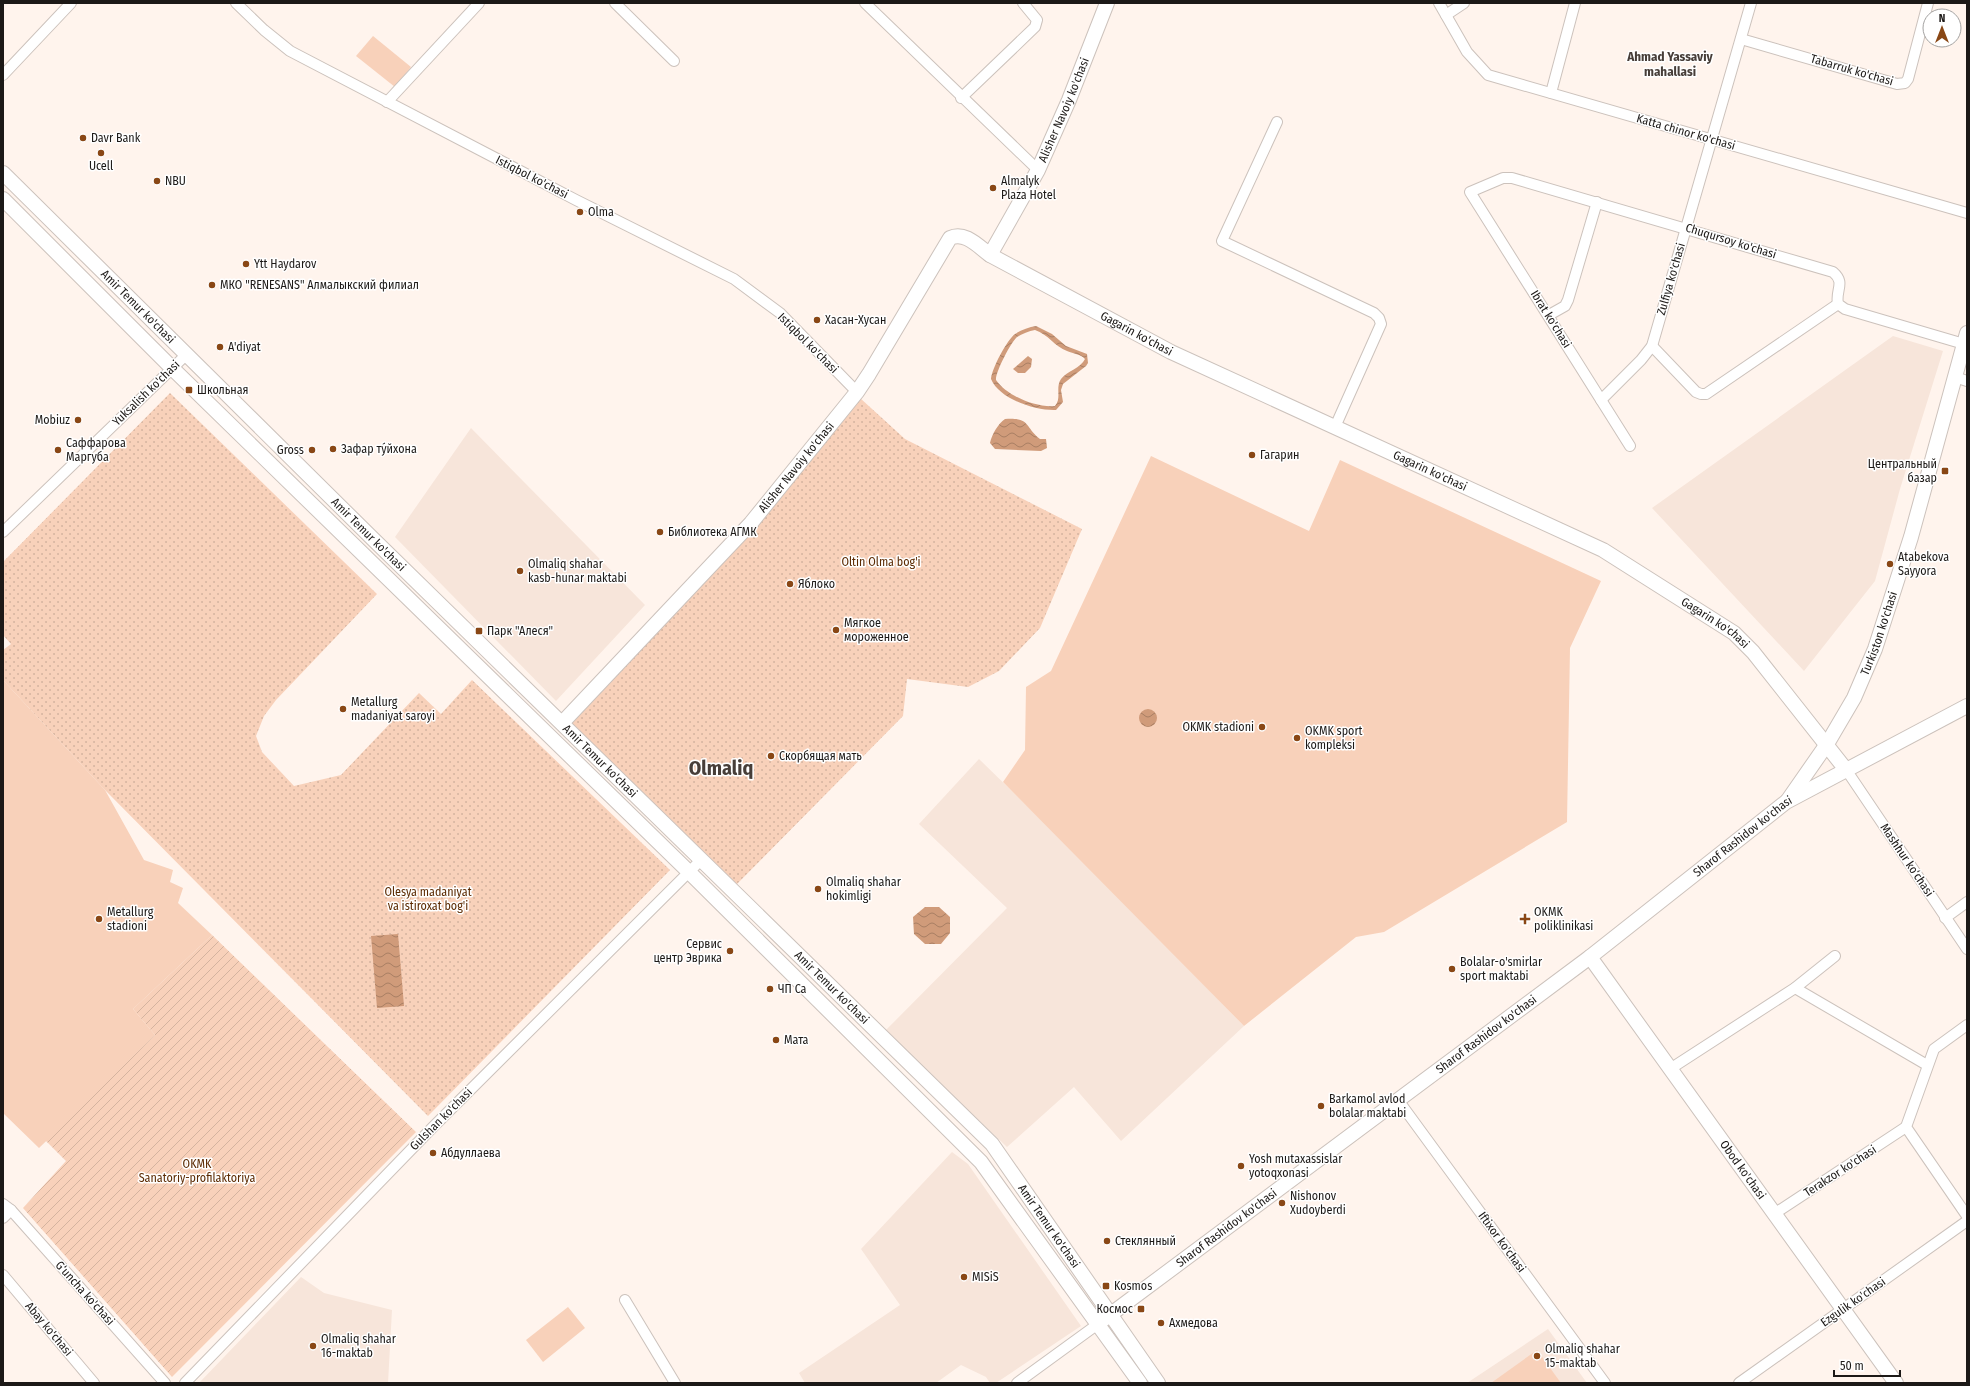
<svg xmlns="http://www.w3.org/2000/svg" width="1970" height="1386" viewBox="0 0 1970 1386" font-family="'Fira Sans Condensed',sans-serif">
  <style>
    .built { fill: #f7e5da }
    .park { fill: url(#park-dots) }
    .garden { fill: url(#garden-furrows) }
    .pitch { fill: #f8d1ba }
    .water { fill: url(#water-waves); fill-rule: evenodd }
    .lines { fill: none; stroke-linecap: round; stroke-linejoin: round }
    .street-casing { stroke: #ccc2bc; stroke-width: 12 }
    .secondary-casing { stroke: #ccc2bc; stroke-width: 16 }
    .street { stroke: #fff; stroke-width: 10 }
    .secondary { stroke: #fff; stroke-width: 14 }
    .poi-dot { fill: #894715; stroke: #fff; stroke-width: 1.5 }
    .labels { text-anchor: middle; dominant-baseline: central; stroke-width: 3; stroke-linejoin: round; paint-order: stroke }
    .street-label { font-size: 12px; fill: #1c1917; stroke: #fff }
    .poi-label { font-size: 12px; fill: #1c1917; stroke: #fff; text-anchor: start }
    .park-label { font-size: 12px; fill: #5c2b03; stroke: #fff }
    .neighbourhood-label { font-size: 13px; font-weight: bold; fill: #473e39; stroke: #fff }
    .town-label { font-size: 20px; font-weight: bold; fill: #473e39; stroke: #fff }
  </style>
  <defs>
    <pattern id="park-dots" width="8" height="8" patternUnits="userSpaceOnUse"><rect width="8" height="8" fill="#f8d1ba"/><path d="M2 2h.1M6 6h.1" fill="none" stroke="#d4b39f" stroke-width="1.8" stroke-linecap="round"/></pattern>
    <pattern id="garden-furrows" width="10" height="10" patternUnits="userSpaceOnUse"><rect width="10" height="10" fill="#f8d1ba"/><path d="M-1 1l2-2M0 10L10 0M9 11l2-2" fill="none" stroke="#d4b39f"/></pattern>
    <pattern id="water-waves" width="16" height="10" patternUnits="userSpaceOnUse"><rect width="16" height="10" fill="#d09b7a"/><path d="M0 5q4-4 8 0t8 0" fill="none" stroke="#a87e63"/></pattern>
  </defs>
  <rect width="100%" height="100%" fill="#fff4ed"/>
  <g class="built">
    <polygon points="1893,336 1943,351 1900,489 1875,581 1804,671 1652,508"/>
    <polygon points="471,428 645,605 556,701 395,537"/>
    <polygon points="979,759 1068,846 1244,1026 1121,1141 1074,1087 1007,1147 885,1031 1007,908 919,824"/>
    <polygon points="952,1152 968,1164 1081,1326 996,1383 990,1383 986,1377 961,1365 936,1383 805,1383 799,1373 900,1305 861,1249"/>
    <polygon points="301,1277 324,1293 392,1310 388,1383 199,1383"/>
    <polygon points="1548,1329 1587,1383 1467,1383"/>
  </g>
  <g class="park">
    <polygon points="170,393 377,594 276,700 264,716 256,736 262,752 294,786 341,775 419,693 441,714 472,680 670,870 428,1116 105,790 3,680 3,650 11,644 3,635 3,562"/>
    <polygon points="860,398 905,439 1082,529 1040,628 999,671 968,687 907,679 903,716 735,886 569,724"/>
  </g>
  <polygon class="garden" points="212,935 416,1132 172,1377 23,1208 66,1161 45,1140 155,1035 133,1009"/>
  <g class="pitch">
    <polygon points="373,36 411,67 395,87 356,56"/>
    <polygon points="1151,456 1309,531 1340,460 1601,581 1570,648 1567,822 1384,932 1356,937 1244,1026 1003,782 1025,750 1026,687 1051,671"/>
    <polygon points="3,680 105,790 144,860 173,870 170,882 183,888 178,903 212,935 133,1009 155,1035 39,1148 3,1113"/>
    <polygon points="568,1307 585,1328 543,1362 526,1340"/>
    <polygon points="1537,1350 1561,1383 1491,1383"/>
  </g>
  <g class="water">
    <path d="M1036 326 1052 334 1066 346 1087 354 1088 363 1086 366 1063 384 1061 390 1063 402 1056 410C1036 411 999 399 991 379 992 368 1007 340 1015 334 1021 330 1029 327 1036 326ZM1035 330C1048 334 1055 347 1067 351 1074 354 1080 354 1085 359 1081 368 1067 371 1061 379 1055 388 1062 398 1055 406 1036 408 1007 396 996 380 995 373 1011 342 1017 337 1022 334 1029 331 1035 330Z"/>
    <polygon points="1028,356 1032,359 1031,367 1025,373 1018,373 1013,369"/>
    <path d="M1005 419C1031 417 1025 428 1040 439H1046L1047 448 1041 451 995 449 990 443C992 434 998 424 1005 419Z"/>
    <circle cx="1148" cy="718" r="9"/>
    <polygon points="925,907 939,907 950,917 950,933 941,944 925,944 914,934 913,917"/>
    <polygon points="398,934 404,1006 377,1008 371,936"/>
  </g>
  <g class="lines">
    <g class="street-casing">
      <g id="street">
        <polyline points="236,3 264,30 290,51 576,200 734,279 780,313 857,392"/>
        <polyline points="615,3 674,61"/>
        <polyline points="865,3 1038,170"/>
        <polyline points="1439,3 1467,52 1488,75 1967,213"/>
        <polyline points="1446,15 1464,3"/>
        <polyline points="1741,39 1897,84 1905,83 1908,79 1928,3"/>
        <polyline points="3,75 71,3"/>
        <polyline points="1551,93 1575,3"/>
        <polyline points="961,98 1035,27 1037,20 1023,3"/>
        <polyline points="387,102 479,3"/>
        <polyline points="1277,122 1222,241 1374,313 1379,318 1381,324 1335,427"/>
        <polyline points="1549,315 1565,306 1568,300 1597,202"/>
        <polyline points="1652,346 1696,392 1701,394 1706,394 1838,304"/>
        <polyline points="1955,377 1967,381"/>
        <polyline points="1601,400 1641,360 1652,346 1751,3"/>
        <path d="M1630 446 1470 192 1503 178H1512L1833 272C1846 283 1835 290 1838 304L1845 309 1964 344"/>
        <polyline points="3,532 187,354"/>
        <polyline points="1847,771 1967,949"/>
        <polyline points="1945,918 1967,902"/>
        <polyline points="1795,988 1927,1065"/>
        <polyline points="1967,1025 1934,1049 1906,1127 1967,1216"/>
        <polyline points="1670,1069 1795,988 1835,956"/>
        <polyline points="1398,1100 1605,1383"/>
        <polyline points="3,1204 11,1210 165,1383"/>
        <polyline points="1774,1214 1906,1127"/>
        <polyline points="3,1218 11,1210"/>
        <polyline points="3,1275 94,1383"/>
        <polyline points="625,1300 675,1383"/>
        <polyline points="185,1383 432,1128 701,860"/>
        <polyline points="1017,1383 1098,1324"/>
        <polyline points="1739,1383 1967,1221"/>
      </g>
    </g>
    <g class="secondary-casing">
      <g id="secondary">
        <path id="s1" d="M3 173 373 539 992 1144 1158 1383"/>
        <polyline points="3,199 172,368 689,872 981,1162 1140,1383"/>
        <path id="s2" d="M990 255 1038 170 1069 100 1107 3"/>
        <path id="s3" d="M562 723 751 523 857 392 869 374 950 238C965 231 978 246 990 255L1171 352 1603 550 1734 633 1753 652 1847 771"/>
        <path id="s4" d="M1788 800 1827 744 1854 698 1875 649 1911 537 1967 333"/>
        <path id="s5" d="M1590 957 1896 1383"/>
        <path id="s6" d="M1103 1320 1590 957 1786 802 1967 706"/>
      </g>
    </g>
    <use href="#street" class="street"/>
    <use href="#secondary" class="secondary"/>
  </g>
  <g class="poi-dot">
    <circle cx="83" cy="138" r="4"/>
    <circle cx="101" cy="153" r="4"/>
    <circle cx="157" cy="181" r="4"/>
    <circle cx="993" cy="188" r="4"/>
    <circle cx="580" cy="212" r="4"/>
    <circle cx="246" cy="264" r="4"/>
    <circle cx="212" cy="285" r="4"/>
    <circle cx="817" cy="320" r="4"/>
    <circle cx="220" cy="347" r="4"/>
    <rect x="185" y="386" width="8" height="8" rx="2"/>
    <circle cx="78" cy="420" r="4"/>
    <circle cx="333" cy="449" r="4"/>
    <circle cx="58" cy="450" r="4"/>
    <circle cx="312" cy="450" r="4"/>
    <circle cx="1252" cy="455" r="4"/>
    <rect x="1941" y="467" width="8" height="8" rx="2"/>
    <circle cx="660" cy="532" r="4"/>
    <circle cx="1890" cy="564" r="4"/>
    <circle cx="520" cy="571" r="4"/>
    <circle cx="790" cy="584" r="4"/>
    <circle cx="836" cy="630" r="4"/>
    <rect x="475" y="627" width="8" height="8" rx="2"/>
    <circle cx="343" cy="709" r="4"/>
    <circle cx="1262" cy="727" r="4"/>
    <circle cx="1297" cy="738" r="4"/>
    <circle cx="771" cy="756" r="4"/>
    <circle cx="818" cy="889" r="4"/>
    <circle cx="99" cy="919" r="4"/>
    <path d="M1523 913h4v4h4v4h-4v4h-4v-4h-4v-4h4z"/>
    <circle cx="730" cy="951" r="4"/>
    <circle cx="1452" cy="969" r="4"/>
    <circle cx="770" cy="989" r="4"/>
    <circle cx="776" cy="1040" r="4"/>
    <circle cx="1321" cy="1106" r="4"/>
    <circle cx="433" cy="1153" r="4"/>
    <circle cx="1241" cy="1166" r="4"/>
    <circle cx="1282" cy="1203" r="4"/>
    <circle cx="1107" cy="1241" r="4"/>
    <circle cx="964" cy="1277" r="4"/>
    <rect x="1102" y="1282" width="8" height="8" rx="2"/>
    <rect x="1137" y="1305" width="8" height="8" rx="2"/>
    <circle cx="1161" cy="1323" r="4"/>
    <circle cx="313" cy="1346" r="4"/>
    <circle cx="1537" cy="1356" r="4"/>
  </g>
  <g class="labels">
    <g class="street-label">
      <text transform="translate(1852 70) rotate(16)">Tabarruk ko'chasi</text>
      <text stroke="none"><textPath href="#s2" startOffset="163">Alisher Navoiy ko'chasi</textPath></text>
      <text transform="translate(1686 132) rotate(16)">Katta chinor ko'chasi</text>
      <text transform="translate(532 177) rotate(27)">Istiqbol ko'chasi</text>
      <text transform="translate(1731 241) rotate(17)">Chuqursoy ko'chasi</text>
      <text transform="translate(1671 279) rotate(-74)">Zulfiya ko'chasi</text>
      <text stroke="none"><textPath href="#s1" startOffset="190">Amir Temur ko'chasi</textPath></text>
      <text transform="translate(1551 319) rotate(58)">Ibrat ko'chasi</text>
      <text stroke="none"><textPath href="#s3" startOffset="836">Gagarin ko'chasi</textPath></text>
      <text transform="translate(808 343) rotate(45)">Istiqbol ko'chasi</text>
      <text transform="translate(146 393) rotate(-44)">Yuksalish ko'chasi</text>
      <text stroke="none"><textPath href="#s3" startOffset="347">Alisher Navoiy ko'chasi</textPath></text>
      <text stroke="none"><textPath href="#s3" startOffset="1160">Gagarin ko'chasi</textPath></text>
      <text stroke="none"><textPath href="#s1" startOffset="514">Amir Temur ko'chasi</textPath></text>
      <text stroke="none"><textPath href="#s3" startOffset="1484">Gagarin ko'chasi</textPath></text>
      <text stroke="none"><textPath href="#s4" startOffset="191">Turkiston ko'chasi</textPath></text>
      <text stroke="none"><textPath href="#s1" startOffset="838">Amir Temur ko'chasi</textPath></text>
      <text stroke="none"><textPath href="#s6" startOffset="802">Sharof Rashidov ko'chasi</textPath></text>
      <text transform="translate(1907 860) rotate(56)">Mashhur ko‘chasi</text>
      <text stroke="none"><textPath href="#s1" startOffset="1162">Amir Temur ko'chasi</textPath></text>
      <text stroke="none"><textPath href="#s6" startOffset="478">Sharof Rashidov ko'chasi</textPath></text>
      <text transform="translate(441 1119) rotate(-45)">Gulshan ko'chasi</text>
      <text stroke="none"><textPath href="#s5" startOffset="262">Obod ko'chasi</textPath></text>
      <text transform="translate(1840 1171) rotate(-33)">Terakzor ko'chasi</text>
      <text stroke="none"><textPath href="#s1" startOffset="1486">Amir Temur ko'chasi</textPath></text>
      <text stroke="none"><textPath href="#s6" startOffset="154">Sharof Rashidov ko'chasi</textPath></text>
      <text transform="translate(1502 1242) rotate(54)">Iftixor ko'chasi</text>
      <text transform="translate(85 1293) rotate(48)">G‘uncha ko'chasi</text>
      <text transform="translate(1853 1302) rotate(-35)">Ezgulik ko'chasi</text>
      <text transform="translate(49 1329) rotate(50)">Abay ko'chasi</text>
    </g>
    <g class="poi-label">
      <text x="91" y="138">Davr Bank</text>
      <text x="101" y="166" text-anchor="middle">Ucell</text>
      <text x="165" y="181">NBU</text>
      <text x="1001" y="181">Almalyk<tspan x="1001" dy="14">Plaza Hotel</tspan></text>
      <text x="588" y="212">Olma</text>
      <text x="254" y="264">Ytt Haydarov</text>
      <text x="220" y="285">МКО "RENESANS" Алмалыкский филиал</text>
      <text x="825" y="320">Хасан-Хусан</text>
      <text x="228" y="347">A'diyat</text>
      <text x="197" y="390">Школьная</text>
      <text x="70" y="420" text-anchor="end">Mobiuz</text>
      <text x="66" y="443">Саффарова<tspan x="66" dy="14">Маргуба</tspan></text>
      <text x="341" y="449">Зафар тýйхона</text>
      <text x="304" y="450" text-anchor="end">Gross</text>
      <text x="1260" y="455">Гагарин</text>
      <text x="1937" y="464" text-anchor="end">Центральный<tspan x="1937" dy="14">базар</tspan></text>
      <text x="668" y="532">Библиотека АГМК</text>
      <text x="1898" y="557">Atabekova<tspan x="1898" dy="14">Sayyora</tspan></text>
      <text x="528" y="564">Olmaliq shahar<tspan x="528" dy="14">kasb-hunar maktabi</tspan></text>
      <text x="798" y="584">Яблоко</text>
      <text x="844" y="623">Мягкое<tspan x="844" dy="14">мороженное</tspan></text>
      <text x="487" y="631">Парк "Алеся"</text>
      <text x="351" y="702">Metallurg<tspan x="351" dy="14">madaniyat saroyi</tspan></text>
      <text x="1254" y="727" text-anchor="end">OKMK stadioni</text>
      <text x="1305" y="731">OKMK sport<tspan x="1305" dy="14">kompleksi</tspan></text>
      <text x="779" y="756">Скорбящая мать</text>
      <text x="826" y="882">Olmaliq shahar<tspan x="826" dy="14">hokimligi</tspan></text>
      <text x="107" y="912">Metallurg<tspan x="107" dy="14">stadioni</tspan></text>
      <text x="1534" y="912">OKMK<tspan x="1534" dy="14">poliklinikasi</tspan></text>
      <text x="722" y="944" text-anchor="end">Сервис<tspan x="722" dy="14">центр Эврика</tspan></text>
      <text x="1460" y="962">Bolalar-o'smirlar<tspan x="1460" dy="14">sport maktabi</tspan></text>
      <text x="778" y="989">ЧП Са</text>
      <text x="784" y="1040">Мата</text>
      <text x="1329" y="1099">Barkamol avlod<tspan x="1329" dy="14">bolalar maktabi</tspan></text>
      <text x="441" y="1153">Абдуллаева</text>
      <text x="1249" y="1159">Yosh mutaxassislar<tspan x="1249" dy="14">yotoqxonasi</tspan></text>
      <text x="1290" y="1196">Nishonov<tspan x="1290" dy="14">Xudoyberdi</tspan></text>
      <text x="1115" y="1241">Стеклянный</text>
      <text x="972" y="1277">MISiS</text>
      <text x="1114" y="1286">Kosmos</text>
      <text x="1133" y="1309" text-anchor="end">Космос</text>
      <text x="1169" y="1323">Ахмедова</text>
      <text x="321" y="1339">Olmaliq shahar<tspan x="321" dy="14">16-maktab</tspan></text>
      <text x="1545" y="1349">Olmaliq shahar<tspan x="1545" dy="14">15-maktab</tspan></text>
    </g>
    <g class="park-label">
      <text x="881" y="562">Oltin Olma bog'i</text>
      <text x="428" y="892">Olesya madaniyat<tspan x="428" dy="14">va istiroxat bog'i</tspan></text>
      <text x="197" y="1164">OKMK<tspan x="197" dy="14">Sanatoriy-profilaktoriya</tspan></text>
    </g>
    <g class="neighbourhood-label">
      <text x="1670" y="56">Ahmad Yassaviy<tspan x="1670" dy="15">mahallasi</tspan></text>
    </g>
    <g class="town-label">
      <text x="721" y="768">Olmaliq</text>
    </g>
  </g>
  <rect width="1970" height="1386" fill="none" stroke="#1c1917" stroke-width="8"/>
  <g transform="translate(1942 28)"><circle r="19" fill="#ffffff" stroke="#a4a3a2"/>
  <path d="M0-3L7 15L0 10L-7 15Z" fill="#894715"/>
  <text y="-6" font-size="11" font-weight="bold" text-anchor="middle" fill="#1c1917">N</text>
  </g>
  <path d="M1834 1370v6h66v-6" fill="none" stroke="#1c1917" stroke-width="2"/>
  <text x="1840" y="1370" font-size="12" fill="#1c1917" stroke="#ffffff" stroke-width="3" paint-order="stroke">50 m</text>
</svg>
